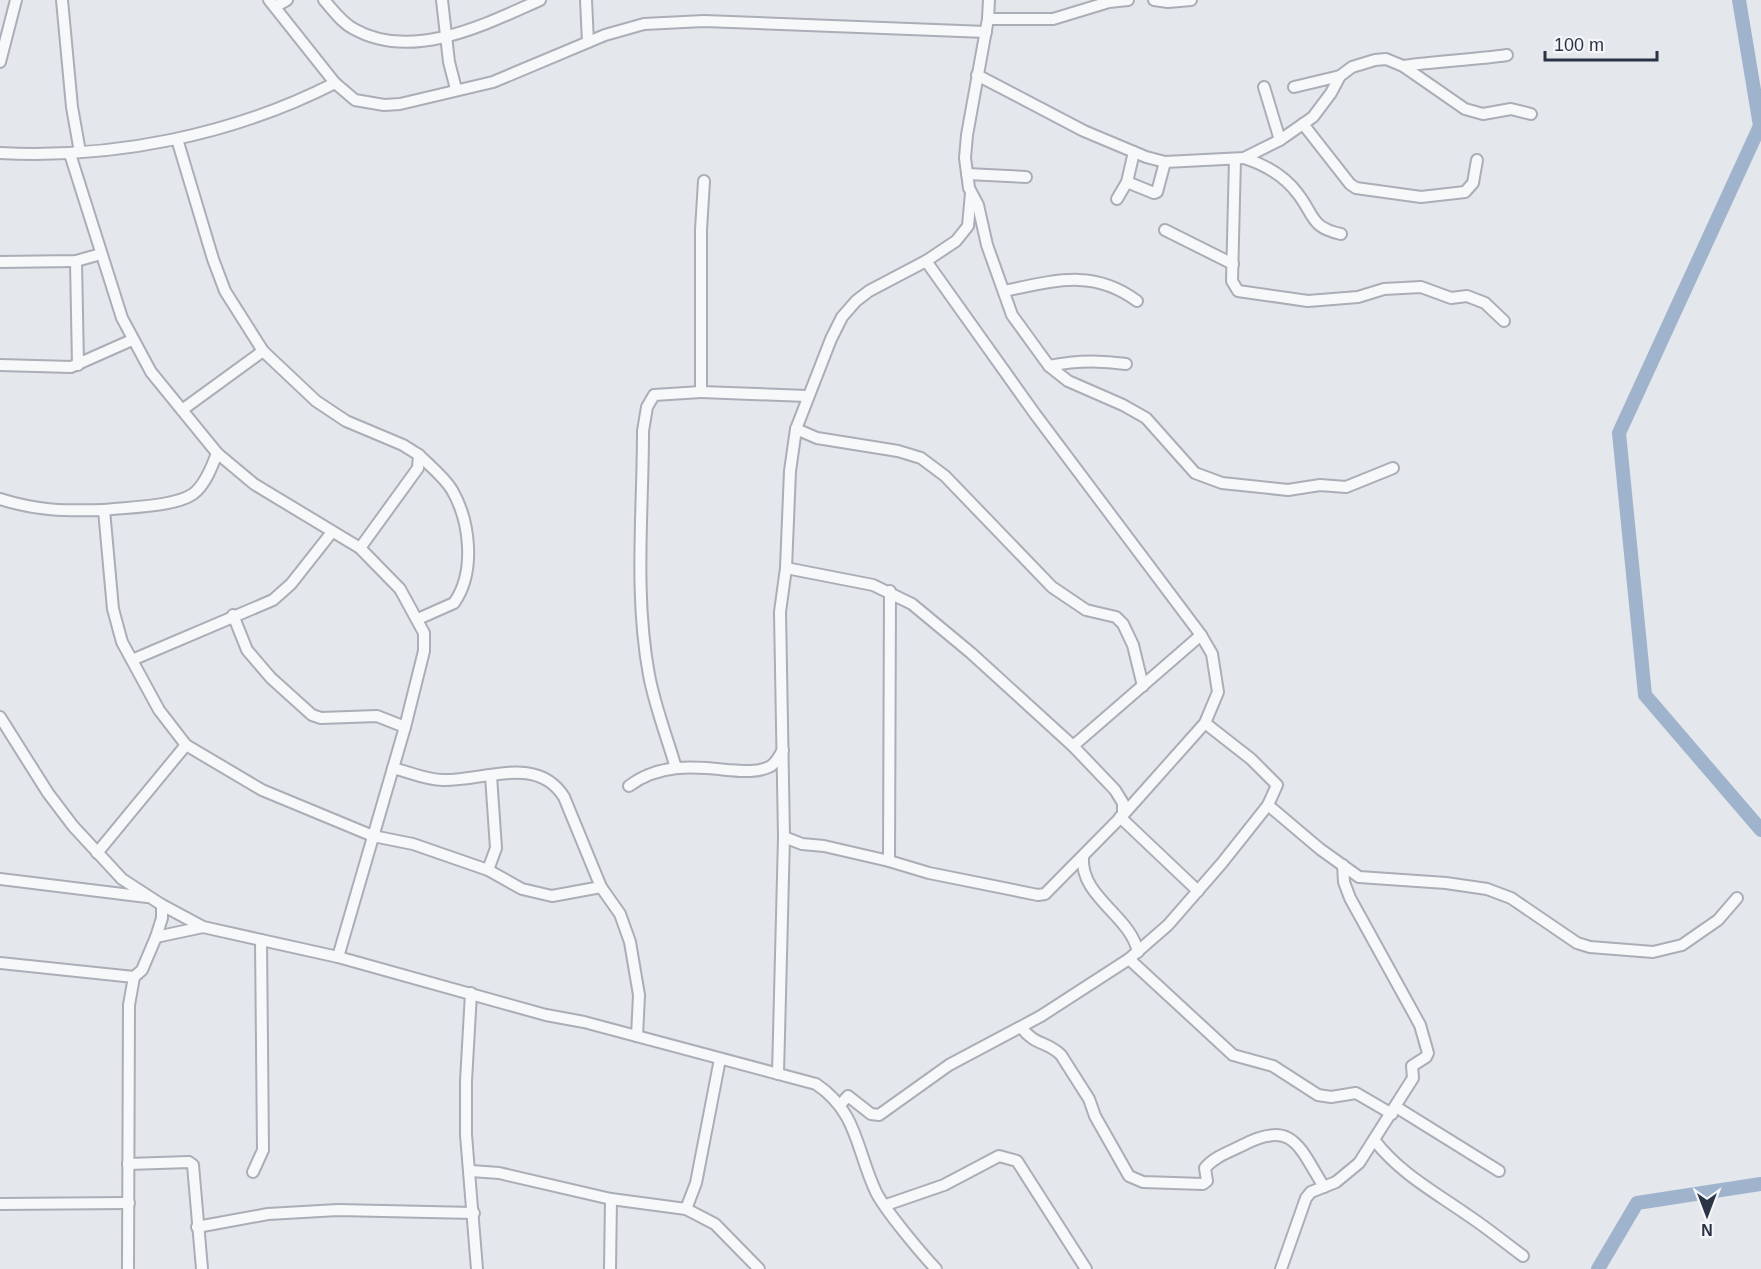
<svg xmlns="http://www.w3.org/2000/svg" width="1761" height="1269" viewBox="0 0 1761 1269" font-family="Arial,sans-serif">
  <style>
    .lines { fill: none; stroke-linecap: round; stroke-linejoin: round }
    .river { stroke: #9fb4cc; stroke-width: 14 }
    .minor-casing { stroke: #a9aeb7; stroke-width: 14 }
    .minor { stroke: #f7f8fa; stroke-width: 10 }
  </style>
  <rect width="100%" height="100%" fill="#e4e7ec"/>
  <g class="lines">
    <g class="river">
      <polyline points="1739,0 1760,126 1619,433 1645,695 1761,830"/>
      <polyline points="1598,1269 1637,1203 1761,1184"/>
    </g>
    <g class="minor-casing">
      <g id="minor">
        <polyline points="62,0 72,107 80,152"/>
        <polyline points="269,0 335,83"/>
        <path d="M324 0C333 10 342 23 354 29 412 62 486 24 540 0"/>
        <polyline points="442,0 449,62 456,89"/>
        <polyline points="586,0 588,42"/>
        <polyline points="989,0 988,19 967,135 965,158 969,188 978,205 987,245 1012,315 1049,366 1068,381 1123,405 1146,418 1195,473 1222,483 1288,490 1320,485 1346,487 1393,468"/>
        <polyline points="1154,0 1168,2 1191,0"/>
        <polyline points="275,7 287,0"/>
        <polyline points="988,19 1053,19 1109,2 1128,0"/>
        <polyline points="0,62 16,0"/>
        <path d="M1403 66C1438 61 1472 60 1507 55"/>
        <polyline points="977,75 1084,131 1146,157 1165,162 1244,158 1280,140 1313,117 1331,93 1340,76 1352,67 1375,60 1386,59 1403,66 1465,109 1483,114 1511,109 1531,114"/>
        <polyline points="1264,87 1280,140"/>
        <polyline points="1294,87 1340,76"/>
        <polyline points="1303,124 1350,184 1356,188 1421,197 1465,192 1473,183 1477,160"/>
        <polyline points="177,139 213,259 225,291 263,351 316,401 346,421 403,445 419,455 418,468 360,548"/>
        <path d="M0 153C114 159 233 135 335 83L355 100 384 105 400 104 493 82 605 35 644 24 704 21 986 32"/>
        <polyline points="70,154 122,318 151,372 217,453 254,484 360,548 400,589 424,633 424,651 405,727 338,957"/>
        <path d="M1244 158C1266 165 1284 175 1298 194 1315 216 1310 227 1341 234"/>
        <polyline points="1235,159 1232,281 1238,291 1308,301 1358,297 1384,289 1421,287 1451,298 1467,296 1485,303 1504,321"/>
        <polyline points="967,174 1026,177"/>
        <polyline points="704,181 701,230 701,392 807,396"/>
        <polyline points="1127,182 1154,193 1157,192 1165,162"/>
        <polyline points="1117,199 1127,182 1134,152"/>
        <polyline points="1165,230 1233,264"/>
        <polyline points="76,261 78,365"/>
        <polyline points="0,262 76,261 101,254"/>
        <path d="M1004 291C1053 281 1093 268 1137 301"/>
        <polyline points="0,365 71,367 132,340"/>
        <path d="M1049 366C1076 360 1099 360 1126 364"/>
        <polyline points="182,410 263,351"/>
        <polyline points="796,429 817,438 898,451 921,458 945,476 1052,587 1086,610 1116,617 1123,624 1133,645 1143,686"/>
        <path d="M0 499C38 511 64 511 104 510L113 609 122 642 159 710 186 745 262 790 373 836 413 844 488 870 522 889 552 896 601 887"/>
        <path d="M104 510C127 507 174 507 193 494 205 485 212 467 217 453"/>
        <polyline points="786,568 873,585 912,604 971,653 1073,746 1115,790 1123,803 1123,815"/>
        <polyline points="233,615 247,650 271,678 312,715 321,718 377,716 405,727"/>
        <path d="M418 619 454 603C476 572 470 521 452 490 444 477 430 466 419 455"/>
        <polyline points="132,660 273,600 291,584 332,532"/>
        <path d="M0 717 48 793 73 826 122 879 162 905 203 927 338 957 546 1015 584 1022 816 1084C858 1112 856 1150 876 1192 885 1210 920 1252 936 1269"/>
        <polyline points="1073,746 1201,635"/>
        <path d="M393 768C409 772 426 780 443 780 484 781 537 754 564 797L601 887 620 914 630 942 639 995 637 1036"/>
        <path d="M676 768C667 737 655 707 649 675 634 594 643 512 643 431L647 407 654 395 701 392"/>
        <path d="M629 786C658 764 692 766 727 770 740 771 756 773 769 767 776 764 779 756 783 750"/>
        <polyline points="1268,805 1320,849 1359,877 1446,883 1487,889 1511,898 1577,943 1590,947 1653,952 1682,945 1718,920 1737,898"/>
        <polyline points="1120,817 1198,891"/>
        <polyline points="784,837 802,844 824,846 889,861 929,873 1038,895 1045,894 1123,815 1205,723 1218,692 1212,654 1201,635 1035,414 926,261"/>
        <polyline points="97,853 186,745"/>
        <path d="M1083 857C1080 897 1130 915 1138 952"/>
        <polyline points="889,861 890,591"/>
        <polyline points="488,870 496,848 491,776"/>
        <polyline points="0,879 147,897"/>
        <polyline points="156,937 203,927"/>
        <polyline points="1129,959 1233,1055 1273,1066 1318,1095 1331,1097 1356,1093 1392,1114"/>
        <polyline points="0,963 134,977"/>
        <polyline points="471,993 466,1081 466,1135 477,1269"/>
        <path d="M1021 1027C1035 1046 1047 1041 1061 1055L1089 1099 1095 1116 1129 1176 1143 1182 1203 1184 1207 1181 1205 1168C1214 1157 1229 1152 1241 1146 1293 1118 1299 1147 1324 1187"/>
        <polyline points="778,1074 784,837 780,612 786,568 790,471 796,429 831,339 842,317 856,301 869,291 926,261 956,241 968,226 971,193"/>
        <polyline points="840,1105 848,1096 871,1114 879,1115 949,1065 1041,1016 1129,959 1168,925 1222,863 1268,805 1277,785 1251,759 1205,723"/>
        <polyline points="1396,1107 1499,1171"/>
        <path d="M1375 1141C1400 1173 1433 1191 1466 1214 1486 1227 1504 1242 1523 1256"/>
        <polyline points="128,1164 189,1162 193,1165 202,1269"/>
        <polyline points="471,1171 499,1173 611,1199 686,1209 715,1224 759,1269"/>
        <polyline points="253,1172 263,1150 261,940"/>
        <polyline points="0,1204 129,1203"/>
        <polyline points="886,1205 944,1185 999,1156 1017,1161 1086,1269"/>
        <polyline points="686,1209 696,1183 720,1059"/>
        <polyline points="197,1227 268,1214 338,1210 474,1213"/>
        <polyline points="128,1269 129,1005 134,977 142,970 156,937 162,918 162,905"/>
        <polyline points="610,1269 611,1199"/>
        <polyline points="1281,1269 1306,1198 1311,1192 1336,1182 1359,1163 1413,1078 1412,1066 1426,1057 1428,1053 1420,1025 1350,898 1344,882 1343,865"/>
      </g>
    </g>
    <use href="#minor" class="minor"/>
  </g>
  <g transform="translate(1707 1215) rotate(180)" stroke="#f4f6f9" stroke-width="4.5" paint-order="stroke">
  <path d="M0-4.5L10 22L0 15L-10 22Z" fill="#2b3445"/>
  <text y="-9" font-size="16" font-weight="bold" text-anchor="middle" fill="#2b3445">N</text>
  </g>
  <path d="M1545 51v9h112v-9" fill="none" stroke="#2b3445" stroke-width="3"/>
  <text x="1554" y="51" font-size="18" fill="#2b3445" stroke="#f4f6f9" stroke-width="4.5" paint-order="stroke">100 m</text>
</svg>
